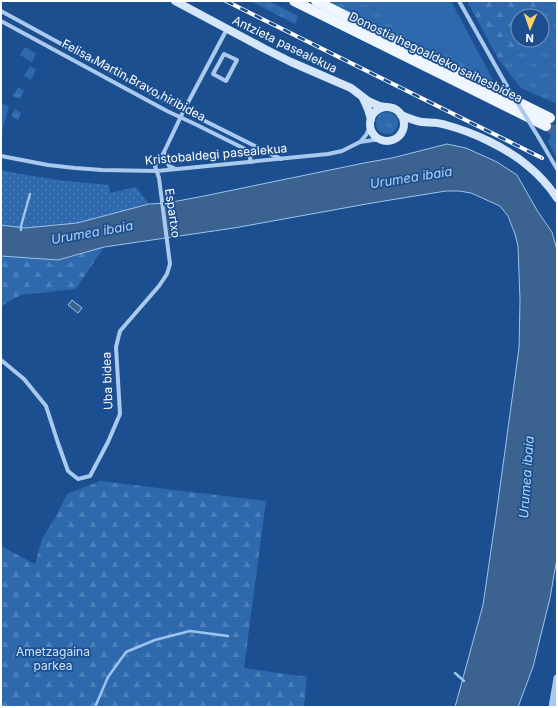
<svg xmlns="http://www.w3.org/2000/svg" width="558" height="708" viewBox="0 0 558 708" font-family="Inter,sans-serif">
  <style>
    .grass { fill: url(#grass-tufts) }
    .forest { fill: url(#forest-firs) }
    .park { fill: url(#park-dots) }
    .garden { fill: #2e69ad }
    .water { fill: #3c6290; stroke: #9cc4f0 }
    .lines { fill: none; stroke-linecap: round; stroke-linejoin: round }
    .stream { stroke: #9cc4f0; stroke-width: 2.5 }
    .primary-tunnel { stroke: #3d69a0; stroke-width: 10; stroke-dasharray: 10 5; stroke-linecap: butt }
    .minor { stroke: #a9c9ee; stroke-width: 4 }
    .tertiary { stroke: #a9c9ee; stroke-width: 7 }
    .secondary { stroke: #d6e6fa; stroke-width: 8 }
    .primary { stroke: #f0f6ff; stroke-width: 10 }
    .rail-casing { stroke: #fff; stroke-width: 4 }
    .rail { stroke: #1b4f8f; stroke-width: 2.5; stroke-dasharray: 8; stroke-linecap: butt }
    .minor-bridge { stroke: #a9c9ee; stroke-width: 4 }
    .labels { text-anchor: middle; dominant-baseline: central; stroke-width: 3.5; stroke-linejoin: round; paint-order: stroke }
    .street-label { font-size: 12px; fill: #fff; stroke: #1b4f8f }
    .park-label { font-size: 12px; fill: #cfe3fa; stroke: #1b4f8f }
    .water-label { font-size: 13px; font-style: italic; fill: #b5d3f5; stroke: #1b4f8f }
  </style>
  <defs>
    <pattern id="grass-tufts" width="24" height="20" patternUnits="userSpaceOnUse"><rect width="24" height="20" fill="#2e69ad"/><path d="M3 7l-1-3M5 7V3M7 7l1-3M15 17l-1-3M17 17v-4M19 17l1-3" fill="none" stroke="#4d80b9"/></pattern>
    <pattern id="forest-firs" width="22" height="20" patternUnits="userSpaceOnUse"><rect width="22" height="20" fill="#2e69ad"/><path d="M5 1l3.5 6h-7zM16 11l3.5 6h-7z" fill="#4d80b9"/></pattern>
    <pattern id="park-dots" width="8" height="8" patternUnits="userSpaceOnUse"><rect width="8" height="8" fill="#2e69ad"/><path d="M2 2h.1M6 6h.1" fill="none" stroke="#4d80b9" stroke-width="1.8" stroke-linecap="round"/></pattern>
  </defs>
  <rect width="100%" height="100%" fill="#1b4f8f"/>
  <g class="grass">
    <polygon points="250,1 269,1 298,16 295,24"/>
    <polygon points="327,1 360,1 414,28 439,49 491,76 494,83"/>
    <polygon points="550,1 557,1 557,104 521,88 499,60 524,49 529,40 542,40 542,16"/>
    <polygon points="25,47 36,54 32,62 20,55"/>
    <polygon points="30,66 36,70 31,80 24,76"/>
    <polygon points="18,87 24,91 20,99 13,96"/>
    <polygon points="15,109 21,113 18,120 11,116"/>
    <circle cx="387" cy="123" r="11"/>
    <polygon points="557,121 557,159 548,142"/>
  </g>
  <g class="forest">
    <polygon points="467,1 550,1 542,16 518,16 518,40 529,40 524,49 499,60"/>
    <polygon points="104,247 76,289 21,295 1,306 1,256 58,260"/>
    <polygon points="100,481 266,501 244,668 307,677 304,707 1,707 1,546 35,564 42,539 55,518 67,494"/>
  </g>
  <path class="park" d="M1 170C37 178 73 182 109 185L110 193 136 187 149 204 77 223 25 228 1 225Z"/>
  <g class="garden">
    <polygon points="360,1 451,1 491,76 439,49 414,28"/>
    <polygon points="1,103 9,106 1,135"/>
  </g>
  <g class="water">
    <polygon points="447,144 466,148 497,162 517,175 538,212 552,232 557,250 557,558 550,598 533,667 518,707 455,707 483,605 497,509 519,348 520,300 518,246 515,234 508,216 500,206 471,193 459,191 446,191 372,203 234,228 104,247 58,260 1,256 1,225 25,228 77,223 149,204 167,203 204,196 364,163 392,158"/>
    <polygon points="72,300 82,308 78,313 68,305"/>
  </g>
  <g class="lines">
    <g class="stream">
      <polyline points="21,230 21,226 30,194"/>
      <polyline points="455,673 464,681"/>
      <polyline points="95,707 108,677 126,652 155,640 190,631 228,636"/>
    </g>
    <polyline class="primary-tunnel" points="546,126 557,132"/>
    <g class="minor">
      <polyline points="459,1 504,81"/>
      <polyline points="1,11 171,104 281,159"/>
      <polyline points="1,21 167,111 197,125 247,150 249,154 251,162"/>
      <polygon points="224,54 237,60 226,81 213,74"/>
      <polyline points="539,138 557,169"/>
      <polyline points="360,142 366,135 370,127"/>
      <polyline points="164,152 169,166 176,169"/>
      <polyline points="1,156 48,165 75,168 102,170 157,171 328,154 342,151 360,142 373,140 383,140"/>
      <polyline points="1,360 24,379 46,406 58,443 68,471 78,479 90,476 108,442 120,414 116,347 120,331 159,286 167,274 170,264 159,178 155,166 164,152 184,110 227,29"/>
    </g>
    <polyline class="tertiary" points="552,707 557,678"/>
    <g class="secondary">
      <polyline points="175,1 265,49 291,62 351,88 368,101 379,106 385,107"/>
      <polyline points="363,98 368,109 371,119"/>
      <circle cx="387" cy="124" r="17"/>
      <path d="M401 115C408 118 415 121 422 122 430 123 438 122 446 125 473 132 507 148 528 166 539 175 549 186 557 198"/>
    </g>
    <g class="primary">
      <polyline points="294,1 546,126"/>
      <polyline points="316,1 550,118"/>
    </g>
    <g class="rail-casing">
      <polyline id="rail" points="226,1 542,158"/>
    </g>
    <use href="#rail" class="rail"/>
    <polyline class="minor-bridge" points="504,81 539,138"/>
  </g>
  <g class="labels">
    <g class="street-label">
      <text transform="translate(285 44) rotate(26)">Antzieta pasealekua</text>
      <text transform="translate(436 57) rotate(26)">Donostia hegoaldeko saihesbidea</text>
      <text transform="translate(134 80) rotate(28)">Felisa Martin Bravo hiribidea</text>
      <text transform="translate(216 154) rotate(-5)">Kristobaldegi pasealekua</text>
      <text transform="translate(173 213) rotate(82)">Espartxo</text>
      <text transform="translate(107 381) rotate(-92)">Uba bidea</text>
    </g>
    <g class="park-label">
      <text x="53" y="651">Ametzagaina<tspan x="53" dy="14">parkea</tspan></text>
    </g>
    <g class="water-label">
      <text transform="translate(411 177) rotate(-9)">Urumea ibaia</text>
      <text transform="translate(92 232) rotate(-10)">Urumea ibaia</text>
      <text transform="translate(526 477) rotate(-86)">Urumea ibaia</text>
    </g>
  </g>
  <rect width="558" height="708" fill="none" stroke="#ffffff" stroke-width="4"/>
  <g transform="translate(530 28) rotate(182)"><circle r="19" fill="#1b4f8f" stroke="#7695bc"/>
  <path d="M0-3L7 15L0 10L-7 15Z" fill="#ffd166"/>
  <text y="-6" font-size="11" font-weight="bold" text-anchor="middle" fill="#ffffff">N</text>
  </g>
</svg>
